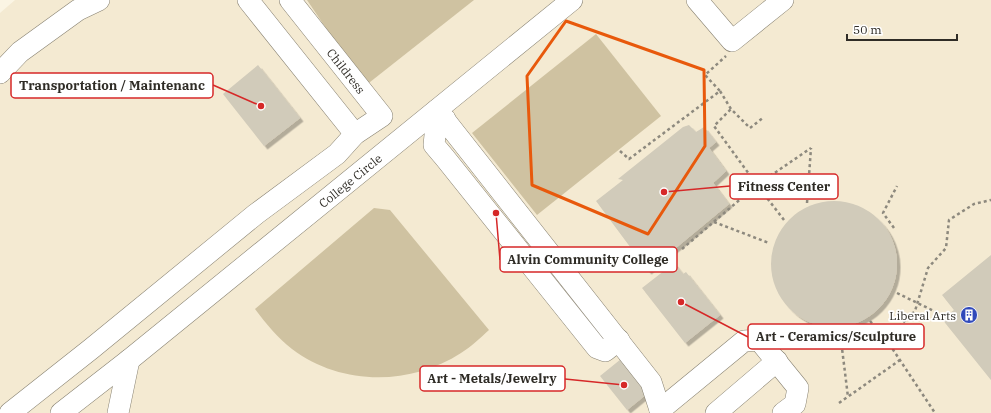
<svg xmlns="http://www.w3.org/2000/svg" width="991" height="413" viewBox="0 0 991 413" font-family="'IBM Plex Serif',serif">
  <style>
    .built { fill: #f4ead2 }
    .green { fill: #cfc2a1 }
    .building { fill: #d1cbba; filter: url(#shadow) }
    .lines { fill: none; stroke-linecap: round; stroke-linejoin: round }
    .minor-casing { stroke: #878171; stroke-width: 22 }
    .path { stroke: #8d897e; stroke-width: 2.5; stroke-dasharray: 3 3; stroke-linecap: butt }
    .minor { stroke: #fff; stroke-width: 21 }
    .marked { fill: none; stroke: #e8590c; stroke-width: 3; stroke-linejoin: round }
    .labels { text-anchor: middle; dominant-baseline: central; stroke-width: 3.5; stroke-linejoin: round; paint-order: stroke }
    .street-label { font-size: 12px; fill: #2f2c26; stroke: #fff }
    .poi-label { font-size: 12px; fill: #2f2c26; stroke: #fff; text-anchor: end }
    .leader { fill: none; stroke: #d62828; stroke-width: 1.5 }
    .callout-dot { fill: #d62828; stroke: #fff; stroke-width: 1.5 }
    .callout { fill: #fff; stroke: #d62828; stroke-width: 1.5 }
    .callout-label { font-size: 13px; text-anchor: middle; font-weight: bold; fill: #2f2c26 }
  </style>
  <defs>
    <filter id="shadow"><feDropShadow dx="3.5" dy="3.5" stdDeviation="0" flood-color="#0004"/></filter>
  </defs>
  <rect width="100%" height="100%" fill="#fbf5e4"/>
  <polygon class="built" points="15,0 991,0 991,413 0,413 0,13"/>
  <g class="green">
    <polygon points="307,0 474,0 365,86"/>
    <polygon points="596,34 661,116 537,215 472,133"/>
    <path d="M374 208 390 210 489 330C480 338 471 347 461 353 410 386 341 386 292 349 278 338 266 324 255 309Z"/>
  </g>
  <g class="building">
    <polygon points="258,65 300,118 264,146 223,94"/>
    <polygon points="689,125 696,132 704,127 716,142 709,148 726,171 713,183 729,204 648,271 596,201 623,180 618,179 683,127"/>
    <circle cx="834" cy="264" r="63"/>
    <polygon points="991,255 991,380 942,319 954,310 942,295"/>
    <polygon points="674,263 683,274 686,272 720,315 685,343 642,288"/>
    <polygon points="621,359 648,393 627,410 600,376"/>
  </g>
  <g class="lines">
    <g class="minor-casing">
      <g id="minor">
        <polyline points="248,0 355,134"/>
        <polyline points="697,0 732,41 783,0"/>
        <polyline points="0,73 20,52 78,10 99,0"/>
        <polyline points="437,110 651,382 661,413"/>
        <polyline points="445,119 435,135 434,145 445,158 597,348 605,351 619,340"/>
        <polyline points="660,410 744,341 759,340 798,388 795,404 783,413"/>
        <polyline points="10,413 91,349 256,214 337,154 355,134 382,116 290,0"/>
        <path id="s1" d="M61 413 129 360 572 0"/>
        <polyline points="118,413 129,360"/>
        <polyline points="716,413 777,361"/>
      </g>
    </g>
    <g class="path">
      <polyline points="720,91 731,109 750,128 764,117"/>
      <polyline points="620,151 629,159 720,91 705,75 726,56"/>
      <polyline points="807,203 811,148"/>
      <polyline points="784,220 757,185 811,148"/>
      <polyline points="714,222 769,243"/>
      <polyline points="894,228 883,213 897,186"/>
      <polyline points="682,249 757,185 714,126 731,109"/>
      <polyline points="897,293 940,314"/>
      <polyline points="870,321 886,339 935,413"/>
      <polyline points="840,332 848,397"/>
      <polyline points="886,339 915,311 928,268 946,248 949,220 974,204 991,200"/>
      <polyline points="839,403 900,360"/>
    </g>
    <use href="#minor" class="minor"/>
  </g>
  <path class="marked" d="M566 21 704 70 705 146 648 234 532 185 527 76Z"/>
  <defs>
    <g id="building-disc" transform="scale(0.9)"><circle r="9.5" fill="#3049ba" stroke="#fff"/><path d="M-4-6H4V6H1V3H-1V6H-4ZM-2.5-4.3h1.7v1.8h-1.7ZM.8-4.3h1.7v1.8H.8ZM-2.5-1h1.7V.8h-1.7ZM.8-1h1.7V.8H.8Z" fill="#fff"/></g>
  </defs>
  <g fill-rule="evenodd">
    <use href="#building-disc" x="969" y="315"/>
  </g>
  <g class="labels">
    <g class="street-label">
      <text transform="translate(346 71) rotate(52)">Childress</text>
      <text stroke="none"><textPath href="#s1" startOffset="371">College Circle</textPath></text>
    </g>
    <g class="poi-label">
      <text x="956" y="315">Liberal Arts</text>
    </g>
  </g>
  <path class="leader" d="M261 106L213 85M664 192L730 186M496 213L500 260M681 302L748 337M624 385L565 379"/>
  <g class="callout-dot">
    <circle cx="261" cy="106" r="4"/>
    <circle cx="664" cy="192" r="4"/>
    <circle cx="496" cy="213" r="4"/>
    <circle cx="681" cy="302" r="4"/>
    <circle cx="624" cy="385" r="4"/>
  </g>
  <g class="callout">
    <rect x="11" y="73" width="202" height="25" rx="4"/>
    <rect x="730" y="174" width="108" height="25" rx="4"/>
    <rect x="500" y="247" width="177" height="25" rx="4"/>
    <rect x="748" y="324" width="176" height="25" rx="4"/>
    <rect x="420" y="366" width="145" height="25" rx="4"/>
  </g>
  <g class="callout-label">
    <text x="112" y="90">Transportation / Maintenanc</text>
    <text x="784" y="191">Fitness Center</text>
    <text x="588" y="264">Alvin Community College</text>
    <text x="836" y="341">Art - Ceramics/Sculpture</text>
    <text x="492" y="383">Art - Metals/Jewelry</text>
  </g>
  <path d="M847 34v6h110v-6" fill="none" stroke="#2f2c26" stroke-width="2"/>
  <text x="853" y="34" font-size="12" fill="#2f2c26" stroke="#ffffff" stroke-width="3" paint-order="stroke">50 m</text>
</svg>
